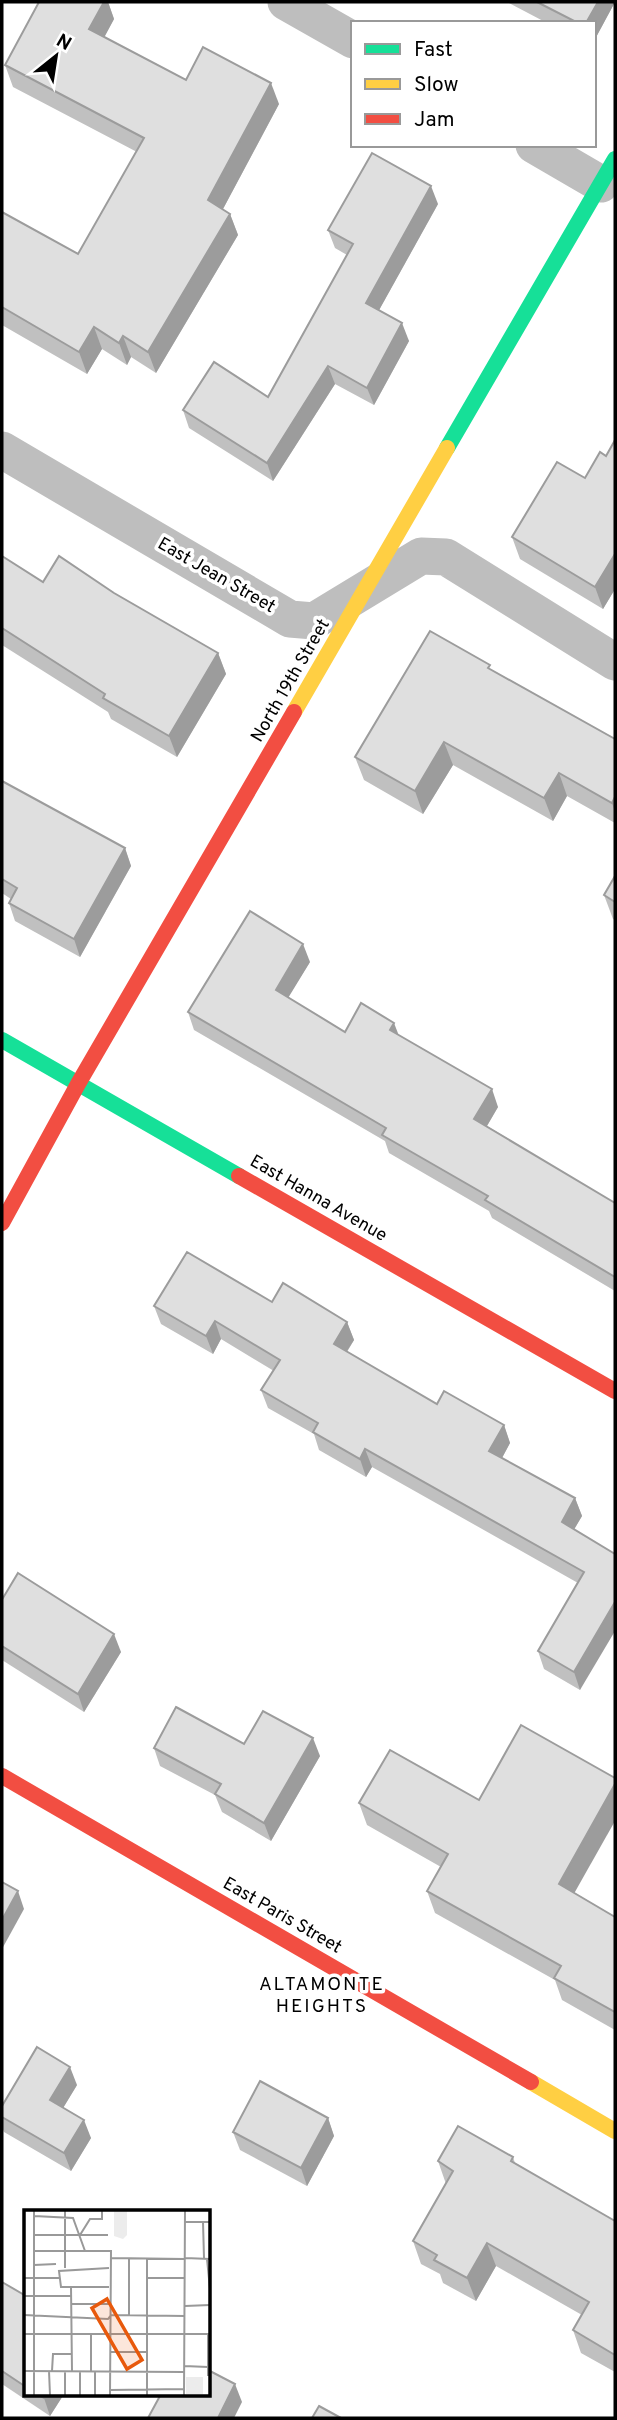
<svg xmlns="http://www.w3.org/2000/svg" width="617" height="2420" viewBox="0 0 617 2420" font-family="Overpass,sans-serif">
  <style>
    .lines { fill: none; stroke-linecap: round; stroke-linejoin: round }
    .street { stroke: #bebebe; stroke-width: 37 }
    .fast { stroke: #16e098; stroke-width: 16 }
    .slow { stroke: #ffcf43; stroke-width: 16 }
    .jam { stroke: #f24e42; stroke-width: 16 }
    .wall { fill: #c0c0c0 }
    .shaded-wall { fill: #9c9c9c }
    .building { fill: #dfdfdf; stroke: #9c9c9c; stroke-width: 2 }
    .labels { text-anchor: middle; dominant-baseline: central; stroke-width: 7; stroke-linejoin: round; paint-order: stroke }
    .street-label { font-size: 18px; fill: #000; stroke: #fff }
    .neighbourhood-label { font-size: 19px; letter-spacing: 2px; fill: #000; stroke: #fff }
    .inset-road { fill: none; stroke: #999; stroke-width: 2 }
    .view { fill: #e8590c; fill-opacity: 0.15; stroke: #e8590c; stroke-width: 3.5 }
    .inset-edge { fill: none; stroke: #000; stroke-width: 3.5 }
  </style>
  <rect width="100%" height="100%" fill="#fff"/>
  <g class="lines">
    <g class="street">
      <polyline points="286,2 353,40"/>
      <polyline points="534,145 601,184"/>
      <polyline points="2,450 290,619 314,621 421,556 446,557 615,662"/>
    </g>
    <g class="fast">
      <polyline points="447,448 615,159"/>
      <polyline points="2,1040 239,1176"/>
    </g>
    <g class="slow">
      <polyline points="294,712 447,448"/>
      <polyline points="531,2082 615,2131"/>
    </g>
    <g class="jam">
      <polyline points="239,1176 615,1391"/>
      <polyline points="2,1223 78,1084 294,712"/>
      <polyline points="2,1776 531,2082"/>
    </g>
  </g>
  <g class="wall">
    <polygon points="39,2 108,2 114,19 104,37 186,80 279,104 223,209 230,214 238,235 156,373 131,357 127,365 102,349 87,374 2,325 2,212 78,254 137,152 13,87 5,65"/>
    <polygon points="507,2 615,2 594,41 594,23 547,23"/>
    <polygon points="438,204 379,310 409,341 374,405 335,384 273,481 189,428 183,410 268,397 347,255 335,248 328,230"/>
    <polygon points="615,440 615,589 603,609 520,559 512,537 585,478 606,456"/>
    <polygon points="2,556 43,582 114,593 218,653 226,674 177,757 111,719 108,712 2,645"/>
    <polygon points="492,670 615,739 615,823 567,796 553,821 453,765 423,814 364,780 355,757"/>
    <polygon points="2,781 125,848 131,866 80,957 15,921 9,903 11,899 2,893"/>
    <polygon points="615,876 615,920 613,919 604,895"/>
    <polygon points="310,962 288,997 345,1032 399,1036 498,1107 487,1126 615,1203 615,1291 492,1218 489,1211 389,1153 385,1141 194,1030 188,1012"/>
    <polygon points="272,1302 347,1322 354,1340 347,1352 437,1404 504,1425 510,1443 502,1458 575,1498 582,1516 574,1529 615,1554 580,1690 544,1669 538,1651 578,1583 372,1467 366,1477 319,1450 314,1434 268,1408 261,1390 274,1371 221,1339 213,1354 161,1324 154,1306"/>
    <polygon points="2,1597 121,1652 84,1712 2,1660"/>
    <polygon points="244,1744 320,1756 271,1841 222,1812 215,1795 160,1766 154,1748"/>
    <polygon points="359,1803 575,1893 615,1917 615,2030 562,2000 555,1980 435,1913 427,1891 441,1867 367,1825"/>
    <polygon points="77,2085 63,2108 91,2138 71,2171 4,2132 2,2127 2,2106"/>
    <polygon points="328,2118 334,2136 307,2186 240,2150 233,2132"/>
    <polygon points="513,2157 515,2163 615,2221 615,2372 581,2353 573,2330 582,2315 496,2266 476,2301 443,2283 440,2274 421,2264 413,2241 446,2184 438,2161"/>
    <polygon points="2,2282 26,2296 26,2394 64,2394 50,2416 2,2384"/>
  </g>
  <g class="shaded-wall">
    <polygon points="104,2 108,2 114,19 97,51 89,29"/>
    <polygon points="598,2 615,2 594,41 594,23 586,23"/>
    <polygon points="271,83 279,104 216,222 208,200"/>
    <polygon points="431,186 438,204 373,321 366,303"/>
    <polygon points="230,214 238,235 156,373 148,352"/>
    <polygon points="402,323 409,341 374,405 367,388"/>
    <polygon points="94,327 102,349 87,374 79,352"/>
    <polygon points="123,336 131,357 127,365 119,343"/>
    <polygon points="328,366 335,384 273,481 267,463"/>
    <polygon points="615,554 615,589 603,609 595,587"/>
    <polygon points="218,653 226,674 177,757 169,736"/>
    <polygon points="444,742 453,765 423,814 415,791"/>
    <polygon points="559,773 567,796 553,821 544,798"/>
    <polygon points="615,797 615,812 612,803"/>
    <polygon points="125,848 131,866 80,957 74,939"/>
    <polygon points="303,944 310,962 282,1008 276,990"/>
    <polygon points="394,1023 401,1041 390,1030"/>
    <polygon points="492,1089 498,1107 481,1136 474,1119"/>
    <polygon points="215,1321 221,1339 213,1354 206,1336"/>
    <polygon points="347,1322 354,1340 340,1362 334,1344"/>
    <polygon points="504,1425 510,1443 496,1469 489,1451"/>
    <polygon points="365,1449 372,1467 366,1477 360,1459"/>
    <polygon points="575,1498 582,1516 568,1540 562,1522"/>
    <polygon points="615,1602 615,1631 580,1690 574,1672"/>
    <polygon points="114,1634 121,1652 84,1712 78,1694"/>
    <polygon points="313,1738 320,1756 271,1841 264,1823"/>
    <polygon points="615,1784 615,1821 567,1906 559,1884"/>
    <polygon points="18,1891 24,1909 2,1949 2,1920"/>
    <polygon points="70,2067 77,2085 57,2118 50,2100"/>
    <polygon points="328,2118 334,2136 307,2186 301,2168"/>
    <polygon points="84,2120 91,2138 71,2171 64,2153"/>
    <polygon points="487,2243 496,2266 476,2301 467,2278"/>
    <polygon points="235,2384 242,2402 234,2418 218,2418"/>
    <polygon points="47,2394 64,2394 50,2416 44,2398"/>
  </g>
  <g class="building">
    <polygon points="39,2 104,2 89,29 186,80 203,47 271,83 208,200 230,214 148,352 123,336 119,343 94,327 79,352 2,307 2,212 78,254 144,138 5,65"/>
    <polygon points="537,2 598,2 586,23 578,23"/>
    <polygon points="372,153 431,186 366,303 402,323 367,388 328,366 267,463 183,410 214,362 268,397 353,244 328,230"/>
    <polygon points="615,440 615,554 595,587 512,537 557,462 585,478 600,452 606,456"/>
    <polygon points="2,556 43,582 59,556 114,593 218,653 169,736 103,698 105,694 2,628"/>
    <polygon points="430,631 490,665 488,668 615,739 615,797 612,803 559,773 544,798 444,742 415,791 355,757"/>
    <polygon points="2,781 125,848 74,939 9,903 17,888 2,879"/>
    <polygon points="615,876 615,902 604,895"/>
    <polygon points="250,911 303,944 276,990 345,1032 361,1003 394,1023 390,1030 492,1089 474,1119 615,1203 615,1277 485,1200 488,1196 382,1135 386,1128 188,1012"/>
    <polygon points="187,1252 272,1302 283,1283 347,1322 334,1344 437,1404 444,1391 504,1425 489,1451 575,1498 562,1522 615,1554 615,1602 574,1672 538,1651 584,1572 365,1449 360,1459 313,1432 318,1423 261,1390 280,1360 215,1321 206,1336 154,1306"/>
    <polygon points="18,1573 114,1634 78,1694 2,1646 2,1597 3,1598"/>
    <polygon points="176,1707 244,1744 263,1711 313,1738 264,1823 215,1794 221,1784 154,1748"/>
    <polygon points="521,1725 615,1778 615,1784 559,1884 615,1917 615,2012 554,1978 561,1966 427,1891 448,1854 359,1803 390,1750 479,1800"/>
    <polygon points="2,1882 18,1891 2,1920"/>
    <polygon points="37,2047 70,2067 50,2100 84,2120 64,2153 2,2117 2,2106"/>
    <polygon points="260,2081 328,2118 301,2168 233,2132"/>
    <polygon points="458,2126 513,2157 511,2161 615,2221 615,2355 573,2330 589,2302 487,2243 467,2278 434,2260 437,2255 413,2241 453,2171 438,2161"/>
    <polygon points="2,2282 26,2296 26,2387 2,2371"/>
    <polygon points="208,2370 235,2384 218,2418 148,2418 161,2394 208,2394"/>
    <polygon points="37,2394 47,2394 44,2398"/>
    <polygon points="319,2406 341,2418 312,2418"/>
  </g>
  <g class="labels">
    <g class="street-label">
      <text transform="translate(216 576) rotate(30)">East Jean Street</text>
      <text transform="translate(291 681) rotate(-60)">North 19th Street</text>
      <text transform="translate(318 1199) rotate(30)">East Hanna Avenue</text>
      <text transform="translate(282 1916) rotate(30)">East Paris Street</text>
    </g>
    <g class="neighbourhood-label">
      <text x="322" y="1985">ALTAMONTE<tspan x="322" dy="22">HEIGHTS</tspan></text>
    </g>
  </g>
  <g transform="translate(24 2210)">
    <rect width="186" height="186" fill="#fff"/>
    <path d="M90 1H103V25L99 29 90 26ZM162 167H179V184H162Z" fill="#ececec"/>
    <path class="inset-road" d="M10 0V185M10 6 49 8 61 41M161 12H186M179 12 180 48M10 25H84M56 25 66 9H78V0M10 41H87L86 185M87 48 161 49M161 48 186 49M183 49 186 79M10 55 32 54M41 58V0M85 58 35 61 37 77H85M0 68H35M123 68H161M47 77 48 161M0 86H47M48 94H85M161 96 186 95M0 105 84 109 87 105 161 106M105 106V49M0 124H186M67 124V161M184 124V166M86 142H123M160 156 184 157M0 161 160 162M25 161 26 185M28 161 29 144H48M41 161V185M86 180 160 179M56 185V161M71 185V161M123 185V49M160 185 161 0"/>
    <path class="view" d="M83 89 118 150 103 159 68 98Z"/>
    <rect width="186" height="186" class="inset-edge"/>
  </g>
  <rect width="617" height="2420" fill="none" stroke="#000000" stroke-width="7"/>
  <rect x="351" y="21" width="245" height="126" fill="#ffffff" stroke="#999999" stroke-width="2"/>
  <rect x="365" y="44" width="35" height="10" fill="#16e098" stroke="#999999" stroke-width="2"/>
  <text x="414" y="56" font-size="21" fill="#000000">Fast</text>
  <rect x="365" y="79" width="35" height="10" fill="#ffcf43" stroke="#999999" stroke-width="2"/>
  <text x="414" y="91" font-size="21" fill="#000000">Slow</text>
  <rect x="365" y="114" width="35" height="10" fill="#f24e42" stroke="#999999" stroke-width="2"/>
  <text x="414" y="126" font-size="21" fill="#000000">Jam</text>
  <g transform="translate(56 56) rotate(30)" stroke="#ffffff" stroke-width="5" paint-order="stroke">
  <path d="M0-5L12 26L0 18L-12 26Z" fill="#000000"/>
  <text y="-10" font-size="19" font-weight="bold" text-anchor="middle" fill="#000000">N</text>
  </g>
</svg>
